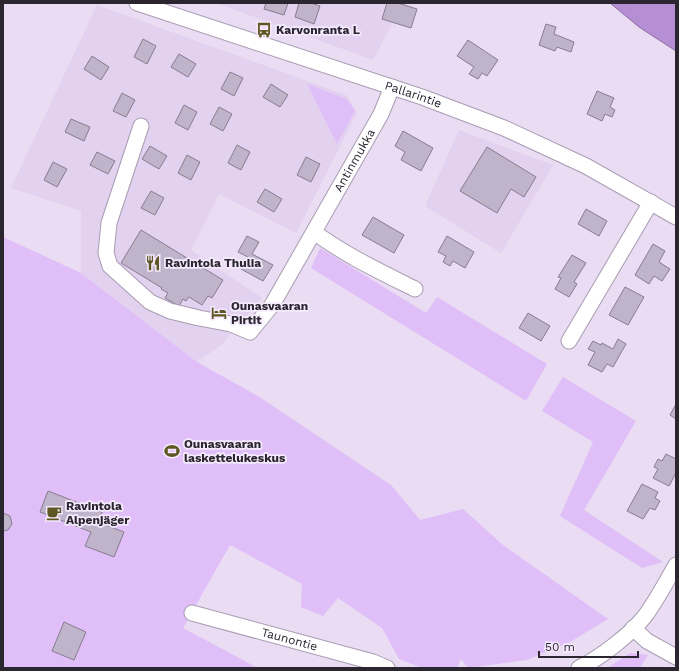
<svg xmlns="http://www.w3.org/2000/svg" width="679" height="671" viewBox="0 0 679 671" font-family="'Work Sans',sans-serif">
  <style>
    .built { fill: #e2d1ef }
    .green { fill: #e0bff9 }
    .water { fill: #b68ed4; stroke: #8c6ea2 }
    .building { fill: #c0b4ca; stroke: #877c91 }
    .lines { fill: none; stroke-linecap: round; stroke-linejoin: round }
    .minor-casing { stroke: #a89cb2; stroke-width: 17 }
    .minor { stroke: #fff; stroke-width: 15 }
    .labels { text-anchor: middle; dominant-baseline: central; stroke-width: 3.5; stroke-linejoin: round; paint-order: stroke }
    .poi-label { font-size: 12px; font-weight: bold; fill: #2a252e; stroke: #f5eafd; text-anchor: start }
    .street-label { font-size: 12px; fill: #2a252e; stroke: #f5eafd }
  </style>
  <rect width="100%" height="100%" fill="#e9dcf3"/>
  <g class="built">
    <polygon points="216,3 403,3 373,60"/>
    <polygon points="97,5 346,95 357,113 296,233 219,194 191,250 262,298 221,345 197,362 81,273 81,211 11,188"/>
    <polygon points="459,130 553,165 501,253 425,206"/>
  </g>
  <g class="green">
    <polygon points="307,84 347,99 355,111 337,144"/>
    <polygon points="3,237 81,273 197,362 258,396 391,485 420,520 463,509 503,545 608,619 570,642 527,660 468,668 461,659 457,668 422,668 399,659 382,628 338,598 323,616 301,607 302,584 230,545 183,628 258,668 3,668"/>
    <polygon points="320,248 426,313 437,297 547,364 526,401 311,268"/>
    <polygon points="563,377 636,421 584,510 663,562 642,568 560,516 593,442 542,411"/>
    <polygon points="630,653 648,655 640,668 607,668"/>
  </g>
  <polygon class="water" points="610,3 676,3 676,51 639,27"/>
  <g class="building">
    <polygon points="266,3 288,3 284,15 264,9"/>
    <polygon points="299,3 311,3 320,6 314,24 295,17"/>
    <polygon points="387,3 398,3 417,9 411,28 382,19"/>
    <polygon points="546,24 556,27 554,34 574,42 571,52 557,47 555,51 539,45"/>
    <polygon points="143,39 156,46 147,64 134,57"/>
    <polygon points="468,40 498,60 487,76 482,73 478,79 469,74 474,67 457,56"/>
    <polygon points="179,54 196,64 188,77 171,67"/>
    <polygon points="92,56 109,67 101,80 84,69"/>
    <polygon points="230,72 243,78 234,96 221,89"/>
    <polygon points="271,84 288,95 280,107 263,97"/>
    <polygon points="597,91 614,98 610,107 615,110 612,117 605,114 602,121 587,114"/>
    <polygon points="122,93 135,100 126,117 113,111"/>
    <polygon points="184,105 197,112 188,130 175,123"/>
    <polygon points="219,107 232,114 223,131 210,124"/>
    <polygon points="71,119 90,127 84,141 65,132"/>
    <polygon points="403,131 433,148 421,171 401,160 405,152 395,146"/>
    <polygon points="237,145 250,152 241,170 228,163"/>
    <polygon points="150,146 167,156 159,169 142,159"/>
    <polygon points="487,147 536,177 524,197 511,189 497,213 460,191"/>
    <polygon points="97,152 115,161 108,174 90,165"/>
    <polygon points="187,155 200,162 191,180 178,173"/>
    <polygon points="306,157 320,164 311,182 297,175"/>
    <polygon points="53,162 67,169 57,187 44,180"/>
    <polygon points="265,189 282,199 274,212 257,202"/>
    <polygon points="151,191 164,198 155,215 141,208"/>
    <polygon points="586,209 607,221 599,236 578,224"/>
    <polygon points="373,217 404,235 394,253 362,235"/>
    <polygon points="141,230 223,280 212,298 208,296 202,305 189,297 186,301 183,299 179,306 165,298 168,293 161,289 162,288 121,263"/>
    <polygon points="247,236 259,242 252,254 273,265 263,281 241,269 248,257 238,252"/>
    <polygon points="447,236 474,252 465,268 453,261 450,266 443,262 446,256 438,252"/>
    <polygon points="653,244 665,251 659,262 670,269 662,281 654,276 649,284 635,275"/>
    <polygon points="572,255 586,263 574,282 577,284 569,297 555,289 561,278 558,277"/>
    <polygon points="625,287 644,297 628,325 609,315"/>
    <polygon points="528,313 550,326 541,341 519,328"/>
    <polygon points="618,339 626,344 613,367 607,364 602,372 588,365 595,352 588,349 593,341 601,345 602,343 613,349"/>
    <polygon points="676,404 676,419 670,415"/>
    <polygon points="666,454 676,459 676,473 669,486 653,478 658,469 654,467 658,459 662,461"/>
    <polygon points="642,484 658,492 655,498 660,501 655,510 650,508 643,519 627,511"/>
    <polygon points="48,491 102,512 98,522 124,532 114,557 85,546 91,532 40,512"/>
    <polygon points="3,513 10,516 12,524 8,530 3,531"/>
    <polygon points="64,622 86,632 74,660 52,651"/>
  </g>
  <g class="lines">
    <g class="minor-casing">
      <g id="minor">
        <path id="s1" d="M137 3 422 97 504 128 586 166 676 217"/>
        <path id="s2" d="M141 126 109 223 106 253 110 266 150 302 170 311 199 318 231 324 250 332 272 305 381 114 392 87"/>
        <path d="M314 232C345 255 381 272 415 289"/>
        <polyline points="569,341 651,202"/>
        <path id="s3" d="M192 613 373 662 387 668"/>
        <polyline points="633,628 647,641 676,657"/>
        <path d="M579 668C600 658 631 634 645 616 657 600 666 582 676 565"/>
      </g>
    </g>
    <use href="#minor" class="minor"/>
  </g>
  <defs>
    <g id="bus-bare" transform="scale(1.2)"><path d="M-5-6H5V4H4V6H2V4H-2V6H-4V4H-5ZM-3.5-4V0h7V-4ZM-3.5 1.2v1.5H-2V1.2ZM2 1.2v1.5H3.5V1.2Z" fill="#5f5723" stroke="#f5eafd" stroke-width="2.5" paint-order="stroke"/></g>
    <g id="restaurant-bare" transform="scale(1.2)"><path d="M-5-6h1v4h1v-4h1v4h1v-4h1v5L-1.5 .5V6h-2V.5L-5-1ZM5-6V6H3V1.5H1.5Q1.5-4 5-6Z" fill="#5f5723" stroke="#f5eafd" stroke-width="2.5" paint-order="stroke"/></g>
    <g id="hotel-bare" transform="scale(1.2)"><path d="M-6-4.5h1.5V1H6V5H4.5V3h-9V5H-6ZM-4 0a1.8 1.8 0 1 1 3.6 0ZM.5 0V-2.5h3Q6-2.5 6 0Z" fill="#5f5723" stroke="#f5eafd" stroke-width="2.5" paint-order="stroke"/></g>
    <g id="stadium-bare" transform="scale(1.2)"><path d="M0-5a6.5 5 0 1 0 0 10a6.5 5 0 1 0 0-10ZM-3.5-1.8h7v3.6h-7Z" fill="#5f5723" stroke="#f5eafd" stroke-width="2.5" paint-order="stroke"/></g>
    <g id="cafe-bare" transform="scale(1.2)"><path d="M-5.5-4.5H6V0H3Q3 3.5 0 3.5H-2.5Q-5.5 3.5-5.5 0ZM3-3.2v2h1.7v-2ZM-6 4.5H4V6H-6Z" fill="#5f5723" stroke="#f5eafd" stroke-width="2.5" paint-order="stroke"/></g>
  </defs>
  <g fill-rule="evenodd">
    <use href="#bus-bare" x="264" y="30"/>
    <use href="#restaurant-bare" x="153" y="263"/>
    <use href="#hotel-bare" x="219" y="313"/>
    <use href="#stadium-bare" x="172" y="451"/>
    <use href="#cafe-bare" x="54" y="513"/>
  </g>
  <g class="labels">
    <g class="poi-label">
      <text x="276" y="30">Karvonranta L</text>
      <text x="165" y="263">Ravintola Thulia</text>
      <text x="231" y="306">Ounasvaaran<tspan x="231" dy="14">Pirtit</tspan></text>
      <text x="184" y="444">Ounasvaaran<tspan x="184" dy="14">laskettelukeskus</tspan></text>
      <text x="66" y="506">Ravintola<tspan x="66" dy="14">Alpenjäger</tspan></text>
    </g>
    <g class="street-label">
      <text stroke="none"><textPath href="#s1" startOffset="291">Pallarintie</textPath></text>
      <text stroke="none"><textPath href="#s2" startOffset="506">Antinmukka</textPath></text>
      <text stroke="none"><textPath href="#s3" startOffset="101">Taunontie</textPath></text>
    </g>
  </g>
  <rect width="679" height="671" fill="none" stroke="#2a252e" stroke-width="8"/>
  <path d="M539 651v6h99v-6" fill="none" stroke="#2a252e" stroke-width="2"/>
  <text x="545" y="651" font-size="12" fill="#2a252e" stroke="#f5eafd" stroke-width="3" paint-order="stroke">50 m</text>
</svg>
